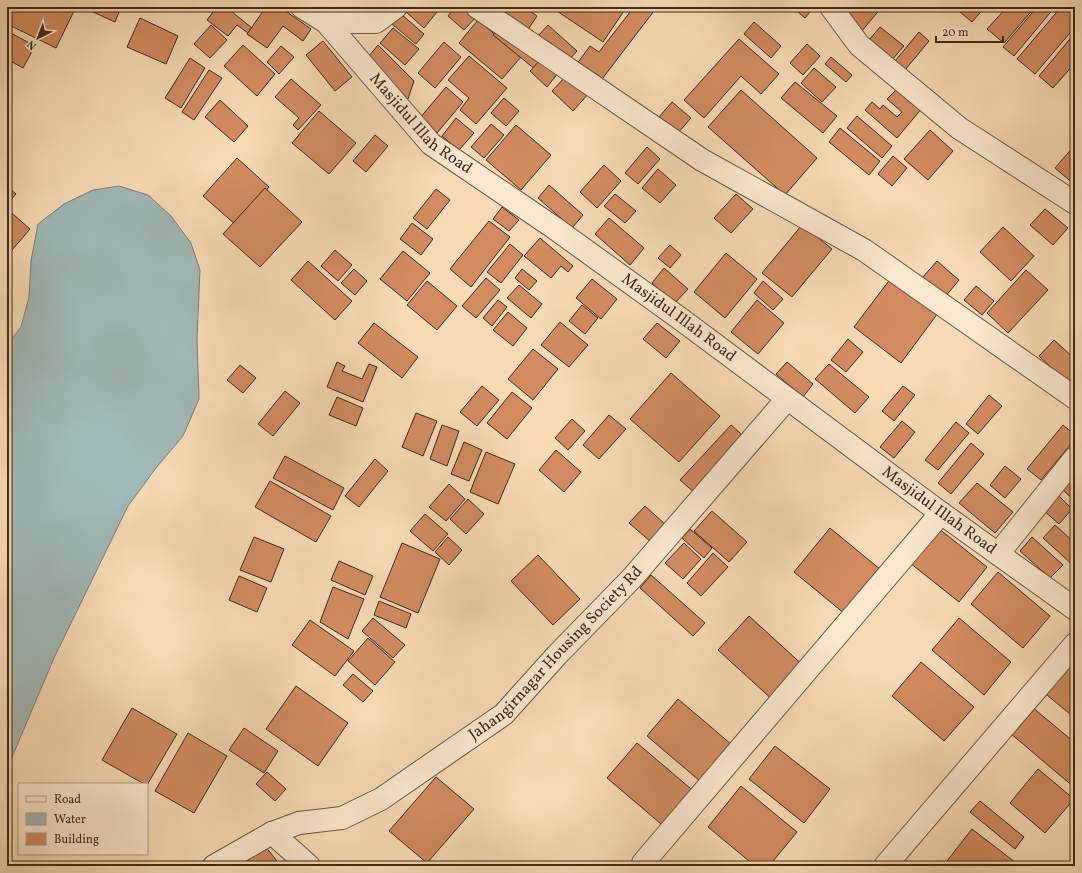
<svg xmlns="http://www.w3.org/2000/svg" width="1082" height="873" viewBox="0 0 1082 873" font-family="Vollkorn,serif">
  <style>
    .water { fill: #a0b8b7; stroke: #797f79 }
    .building { fill: #d28b61; stroke: #3f2a1b }
    .lines { fill: none; stroke-linecap: round; stroke-linejoin: round }
    .minor-casing { stroke: #6d5642; stroke-width: 24 }
    .minor { stroke: #f9e7cf; stroke-width: 22 }
    .labels { text-anchor: middle; dominant-baseline: central; stroke-width: 3; stroke-linejoin: round; paint-order: stroke }
    .street-label { font-size: 16px; fill: #3f2a1b; stroke: #f9e7cf }
  </style>
  <rect width="100%" height="100%" fill="#f6dab5"/>
  <filter id="stains"><feTurbulence type="fractalNoise" baseFrequency=".005" numOctaves="4"/><feColorMatrix values="0 0 0 0 .2 0 0 0 0 .09 0 0 0 0 .02 0 0 0 .5 -.17"/></filter>
  <radialGradient id="worn" r=".72"><stop offset=".6" stop-color="#630" stop-opacity="0"/><stop offset="1" stop-color="#630" stop-opacity=".3"/></radialGradient>
  <polygon class="water" points="119,186 148,195 171,216 191,243 200,270 197,339 199,399 183,436 156,468 128,506 54,658 7,769 7,345 21,327 29,297 31,261 38,224 64,204 93,190"/>
  <g class="building">
    <polygon points="14,7 65,7 74,11 56,48 7,24 7,21"/>
    <polygon points="82,7 121,7 115,22"/>
    <polygon points="217,7 226,7 252,28 248,33 237,25 228,36 207,20"/>
    <polygon points="266,7 280,7 311,29 303,41 283,26 267,48 247,34"/>
    <polygon points="334,7 370,7 367,10 337,9"/>
    <polygon points="410,7 441,7 424,28 406,12"/>
    <polygon points="455,7 471,7 479,14 464,30 448,16"/>
    <polygon points="488,7 524,7 537,16 525,34"/>
    <polygon points="551,7 619,7 624,11 603,42"/>
    <polygon points="634,7 657,7 599,83 576,65 590,46 599,52"/>
    <polygon points="792,7 814,7 805,18"/>
    <polygon points="852,7 882,7 861,32 843,18"/>
    <polygon points="954,7 985,7 972,22"/>
    <polygon points="1007,7 1035,7 1004,43 987,29"/>
    <polygon points="1037,7 1055,7 1014,56 1003,47"/>
    <polygon points="1061,7 1063,7 1075,17 1075,27 1035,74 1017,59"/>
    <polygon points="401,14 424,34 416,44 392,24"/>
    <polygon points="140,18 178,36 166,64 127,47"/>
    <polygon points="478,20 521,57 502,79 459,43"/>
    <polygon points="754,22 781,46 771,58 744,34"/>
    <polygon points="211,25 227,40 210,58 194,44"/>
    <polygon points="500,25 543,60 536,70 493,35"/>
    <polygon points="548,25 577,51 568,61 539,35"/>
    <polygon points="880,27 904,46 892,60 869,40"/>
    <polygon points="393,28 419,49 405,65 380,43"/>
    <polygon points="7,31 35,46 23,68 7,59"/>
    <polygon points="919,32 929,41 905,70 895,61"/>
    <polygon points="1075,33 1075,63 1053,88 1039,76"/>
    <polygon points="739,39 779,74 761,94 741,76 704,118 684,100"/>
    <polygon points="323,41 352,77 335,91 306,55"/>
    <polygon points="444,42 461,57 435,88 418,73"/>
    <polygon points="807,44 820,56 803,75 790,63"/>
    <polygon points="243,45 275,74 257,96 224,66"/>
    <polygon points="378,45 414,81 408,99 364,62"/>
    <polygon points="281,46 294,57 279,74 267,62"/>
    <polygon points="469,56 507,88 476,124 460,110 469,98 448,80"/>
    <polygon points="831,57 852,75 846,82 825,64"/>
    <polygon points="190,58 205,68 181,108 165,98"/>
    <polygon points="542,58 558,73 547,87 530,71"/>
    <polygon points="814,68 836,87 822,102 801,83"/>
    <polygon points="209,70 222,78 194,120 182,112"/>
    <polygon points="568,74 589,93 573,111 552,91"/>
    <polygon points="291,79 321,105 298,130 293,125 299,118 275,97"/>
    <polygon points="795,82 837,116 823,133 781,98"/>
    <polygon points="446,87 463,102 437,133 419,119"/>
    <polygon points="899,87 923,107 897,138 865,110 872,102 880,109 883,105 897,117 902,112 887,99"/>
    <polygon points="741,90 817,158 785,195 708,127"/>
    <polygon points="504,98 519,111 506,126 491,113"/>
    <polygon points="220,100 248,126 234,142 205,117"/>
    <polygon points="672,102 691,118 677,134 658,118"/>
    <polygon points="319,111 356,143 329,174 292,143"/>
    <polygon points="857,116 892,146 882,158 847,128"/>
    <polygon points="456,118 474,133 459,150 442,136"/>
    <polygon points="491,124 504,135 484,158 471,147"/>
    <polygon points="516,125 551,155 521,190 486,160"/>
    <polygon points="840,128 880,161 869,175 829,142"/>
    <polygon points="930,130 953,151 928,180 904,159"/>
    <polygon points="375,135 388,146 366,172 353,161"/>
    <polygon points="1075,145 1075,185 1055,168"/>
    <polygon points="647,147 660,159 638,184 625,173"/>
    <polygon points="893,156 907,168 892,186 878,174"/>
    <polygon points="237,158 269,187 236,225 203,196"/>
    <polygon points="604,165 621,181 597,208 580,192"/>
    <polygon points="658,169 676,185 660,203 642,188"/>
    <polygon points="549,185 583,215 572,228 538,198"/>
    <polygon points="7,186 16,194 7,204"/>
    <polygon points="265,188 302,222 260,267 223,234"/>
    <polygon points="436,189 450,200 427,229 413,218"/>
    <polygon points="615,194 636,211 625,223 604,206"/>
    <polygon points="736,194 753,209 731,233 714,218"/>
    <polygon points="502,207 519,220 509,231 493,219"/>
    <polygon points="7,209 30,229 7,256"/>
    <polygon points="1045,209 1068,228 1053,245 1030,225"/>
    <polygon points="609,218 644,248 630,265 595,234"/>
    <polygon points="489,221 510,237 471,287 450,269"/>
    <polygon points="412,223 433,239 421,255 400,239"/>
    <polygon points="802,225 832,249 792,297 762,273"/>
    <polygon points="1003,227 1034,256 1011,281 980,252"/>
    <polygon points="540,238 573,266 568,272 561,266 551,278 524,256"/>
    <polygon points="510,244 523,255 501,283 487,272"/>
    <polygon points="670,245 681,255 670,268 658,258"/>
    <polygon points="335,250 352,265 338,281 321,266"/>
    <polygon points="403,251 430,273 407,301 380,279"/>
    <polygon points="726,253 757,279 725,318 694,292"/>
    <polygon points="308,261 352,301 335,320 291,280"/>
    <polygon points="937,261 959,280 945,297 922,278"/>
    <polygon points="664,268 688,289 675,303 652,283"/>
    <polygon points="354,269 367,281 355,295 341,283"/>
    <polygon points="522,269 537,281 529,290 515,278"/>
    <polygon points="1026,270 1048,290 1008,333 987,313"/>
    <polygon points="486,278 500,290 476,318 462,306"/>
    <polygon points="891,278 938,313 901,363 854,327"/>
    <polygon points="592,279 617,299 601,319 576,298"/>
    <polygon points="427,281 457,306 437,330 407,305"/>
    <polygon points="763,281 783,299 773,310 754,293"/>
    <polygon points="519,285 542,304 531,318 507,298"/>
    <polygon points="976,286 994,301 982,315 964,300"/>
    <polygon points="498,300 507,307 492,326 483,318"/>
    <polygon points="757,300 784,323 758,354 731,332"/>
    <polygon points="582,305 598,318 585,334 569,321"/>
    <polygon points="508,312 527,328 513,346 493,330"/>
    <polygon points="560,322 588,345 569,367 541,345"/>
    <polygon points="374,323 418,357 402,378 358,343"/>
    <polygon points="657,323 680,341 666,358 643,339"/>
    <polygon points="848,339 863,352 846,372 831,360"/>
    <polygon points="1054,340 1075,359 1075,379 1070,385 1039,356"/>
    <polygon points="533,349 558,369 533,400 508,379"/>
    <polygon points="337,362 345,366 342,371 362,379 369,364 377,367 363,402 327,387"/>
    <polygon points="787,362 813,384 803,397 776,374"/>
    <polygon points="829,364 869,397 855,413 815,379"/>
    <polygon points="240,365 256,378 243,393 227,380"/>
    <polygon points="671,373 720,416 679,462 630,419"/>
    <polygon points="482,386 499,400 477,426 460,412"/>
    <polygon points="903,386 915,395 894,421 882,411"/>
    <polygon points="285,391 300,403 273,436 258,424"/>
    <polygon points="512,392 532,408 507,439 487,423"/>
    <polygon points="989,395 1002,406 978,434 966,424"/>
    <polygon points="337,397 363,408 356,426 329,415"/>
    <polygon points="416,413 437,421 423,456 402,447"/>
    <polygon points="609,415 626,429 599,459 583,445"/>
    <polygon points="572,419 585,431 568,450 555,438"/>
    <polygon points="902,421 915,432 894,458 880,447"/>
    <polygon points="956,422 969,433 938,470 925,460"/>
    <polygon points="442,425 459,431 447,466 430,459"/>
    <polygon points="731,425 747,439 696,494 680,480"/>
    <polygon points="1063,425 1075,435 1075,439 1041,480 1027,469"/>
    <polygon points="464,442 482,450 469,481 451,474"/>
    <polygon points="971,443 984,454 951,494 938,483"/>
    <polygon points="556,450 581,472 564,492 539,470"/>
    <polygon points="486,452 515,464 498,504 470,492"/>
    <polygon points="285,456 344,488 333,510 273,478"/>
    <polygon points="375,459 388,471 359,507 345,496"/>
    <polygon points="1005,466 1021,479 1005,498 990,485"/>
    <polygon points="1075,478 1075,501 1063,490"/>
    <polygon points="270,481 331,516 316,542 255,507"/>
    <polygon points="977,483 1013,512 995,533 959,503"/>
    <polygon points="449,484 465,499 446,521 429,507"/>
    <polygon points="1058,495 1072,509 1059,524 1043,510"/>
    <polygon points="468,499 484,514 466,534 450,519"/>
    <polygon points="645,506 666,525 651,542 629,523"/>
    <polygon points="712,511 747,542 729,562 694,531"/>
    <polygon points="425,514 448,534 433,551 410,531"/>
    <polygon points="1055,525 1075,543 1075,567 1043,538"/>
    <polygon points="830,528 881,570 845,614 794,572"/>
    <polygon points="938,528 987,567 959,602 910,563"/>
    <polygon points="690,529 712,548 704,558 682,538"/>
    <polygon points="254,537 284,549 271,582 240,570"/>
    <polygon points="448,537 462,550 449,565 435,552"/>
    <polygon points="1032,537 1063,565 1050,578 1020,551"/>
    <polygon points="402,543 440,559 418,613 380,597"/>
    <polygon points="684,543 701,559 683,579 665,563"/>
    <polygon points="713,553 728,567 701,596 687,583"/>
    <polygon points="538,555 580,599 553,625 511,581"/>
    <polygon points="339,561 373,576 365,595 331,580"/>
    <polygon points="998,572 1050,616 1023,648 971,604"/>
    <polygon points="651,575 705,623 693,636 640,588"/>
    <polygon points="239,576 267,588 257,612 229,600"/>
    <polygon points="333,587 364,599 348,639 320,622"/>
    <polygon points="379,601 411,614 406,628 374,615"/>
    <polygon points="749,616 806,668 775,702 718,650"/>
    <polygon points="373,618 405,645 393,658 362,631"/>
    <polygon points="959,618 1011,662 984,695 932,650"/>
    <polygon points="310,620 354,651 335,676 292,645"/>
    <polygon points="368,638 395,662 375,685 348,661"/>
    <polygon points="1075,650 1075,708 1070,714 1041,690"/>
    <polygon points="921,662 974,707 944,741 892,696"/>
    <polygon points="353,674 373,691 363,702 343,685"/>
    <polygon points="296,686 348,723 318,766 266,729"/>
    <polygon points="678,699 738,750 707,787 647,736"/>
    <polygon points="1032,707 1075,743 1075,788 1010,733"/>
    <polygon points="132,708 177,734 147,785 147,784 144,784 102,760"/>
    <polygon points="244,728 278,751 264,773 229,750"/>
    <polygon points="188,733 227,756 194,813 155,791"/>
    <polygon points="637,743 697,794 667,829 607,778"/>
    <polygon points="775,746 830,789 804,823 749,779"/>
    <polygon points="1038,769 1074,799 1045,833 1010,803"/>
    <polygon points="267,772 286,789 275,801 256,784"/>
    <polygon points="436,777 474,809 427,863 389,831"/>
    <polygon points="741,786 797,832 769,866 755,866 708,827"/>
    <polygon points="980,801 1024,837 1015,849 970,812"/>
    <polygon points="972,829 1020,866 943,866"/>
    <polygon points="265,846 281,866 241,866"/>
  </g>
  <g class="lines">
    <g class="minor-casing">
      <g id="minor">
        <path id="s1" d="M302 7 326 22 431 144 553 227 682 320 941 513 1075 609"/>
        <polyline points="477,7 702,160 864,250 1075,398"/>
        <polyline points="831,7 859,45 959,128 1075,203"/>
        <polyline points="326,22 376,22 396,7"/>
        <polyline points="998,554 1075,458"/>
        <polyline points="272,833 309,866"/>
        <path id="s2" d="M214 866 272 833 299 823 342 818 381 799 504 714 557 655 632 578 787 399"/>
        <polyline points="646,866 643,863 941,513"/>
        <polyline points="885,866 1075,644"/>
      </g>
    </g>
    <use href="#minor" class="minor"/>
  </g>
  <g class="labels">
    <g class="street-label">
      <text stroke="none"><textPath href="#s1" startOffset="168">Masjidul Illah Road</textPath></text>
      <text stroke="none"><textPath href="#s1" startOffset="492">Masjidul Illah Road</textPath></text>
      <text stroke="none"><textPath href="#s1" startOffset="816">Masjidul Illah Road</textPath></text>
      <text stroke="none"><textPath href="#s2" startOffset="411">Jahangirnagar Housing Society Rd</textPath></text>
    </g>
  </g>
  <rect width="1082" height="873" fill="none" stroke="#f6dab5" stroke-width="24"/>
  <rect x="8" y="8" width="1066" height="857" fill="none" stroke="#3f2a1b" stroke-width="2"/>
  <rect x="12" y="12" width="1058" height="849" fill="none" stroke="#3f2a1b"/>
  <rect x="18" y="783" width="130" height="72" fill="#f9e7cf" stroke="#af9b87"/>
  <rect x="26" y="796" width="20" height="6" fill="#f9e7cf" stroke="#af9b87"/>
  <text x="54" y="803" font-size="12" fill="#3f2a1b">Road</text>
  <rect x="26" y="813" width="20" height="12" fill="#a0b8b7" stroke="#af9b87"/>
  <text x="54" y="823" font-size="12" fill="#3f2a1b">Water</text>
  <rect x="26" y="833" width="20" height="12" fill="#d28b61" stroke="#af9b87"/>
  <text x="54" y="843" font-size="12" fill="#3f2a1b">Building</text>
  <g transform="translate(38 38) rotate(222)" stroke="#f9e7cf" stroke-width="3" paint-order="stroke">
  <path d="M0-3L7 15L0 10L-7 15Z" fill="#3f2a1b"/>
  <text y="-6" font-size="11" font-weight="bold" text-anchor="middle" fill="#3f2a1b">N</text>
  </g>
  <path d="M936 36v6h67v-6" fill="none" stroke="#3f2a1b" stroke-width="2"/>
  <text x="942" y="36" font-size="12" fill="#3f2a1b" stroke="#f9e7cf" stroke-width="3" paint-order="stroke">20 m</text>
  <rect width="100%" height="100%" filter="url(#stains)"/>
  <rect width="100%" height="100%" fill="url(#worn)"/>
</svg>
